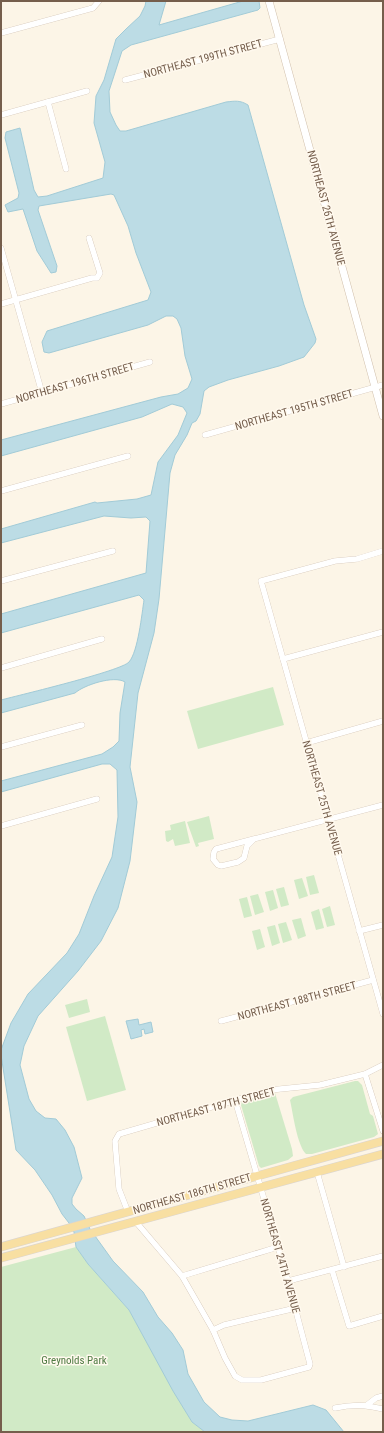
<svg xmlns="http://www.w3.org/2000/svg" width="384" height="1433" viewBox="0 0 384 1433" font-family="'Roboto Condensed',sans-serif">
  <style>
    .green { fill: #d1eac6 }
    .water { fill: #bcdce5; stroke: #a2cbd7 }
    .lines { fill: none; stroke-linecap: round; stroke-linejoin: round }
    .street-casing { stroke: #cebeae; stroke-width: 6 }
    .secondary-casing { stroke: #d0bfab; stroke-width: 8 }
    .primary-casing { stroke: #dbd5d0; stroke-width: 9 }
    .street { stroke: #fff; stroke-width: 5.5 }
    .secondary { stroke: #fff; stroke-width: 7 }
    .primary { stroke: #f8dfa2; stroke-width: 8 }
    .labels { text-anchor: middle; dominant-baseline: central; stroke-width: 3; stroke-linejoin: round; paint-order: stroke }
    .street-label { font-size: 11px; fill: #755e4c; stroke: #fff9ee }
    .park-label { font-size: 11px; fill: #507b44; stroke: #fff9ee }
  </style>
  <rect width="100%" height="100%" fill="#fcf5e7"/>
  <g class="green">
    <polygon points="273,687 284,725 198,749 187,711"/>
    <polygon points="209,816 214,839 198,843 199,846 196,847 187,822"/>
    <polygon points="185,821 190,843 175,846 173,839 168,842 166,841 165,831 171,830 170,825"/>
    <polygon points="314,875 319,893 310,895 306,877"/>
    <polygon points="302,878 308,896 299,899 294,880"/>
    <polygon points="284,887 289,905 281,907 276,889"/>
    <polygon points="273,890 278,908 270,911 265,892"/>
    <polygon points="258,894 264,912 255,915 250,896"/>
    <polygon points="247,897 252,916 244,918 239,899"/>
    <polygon points="330,906 335,925 327,927 322,909"/>
    <polygon points="319,909 324,928 316,930 311,912"/>
    <polygon points="301,918 306,936 298,939 292,920"/>
    <polygon points="286,922 292,940 283,943 278,924"/>
    <polygon points="275,925 280,943 272,946 267,927"/>
    <polygon points="260,929 265,947 257,950 252,931"/>
    <polygon points="87,999 90,1012 69,1018 65,1005"/>
    <polygon points="105,1016 126,1090 87,1101 66,1027"/>
    <path d="M355 1081H358L362 1085 370 1114 373 1116 378 1134 374 1137 312 1154H306C297 1145 293 1113 290 1100L293 1097Z"/>
    <polygon points="275,1093 292,1149 293,1156 288,1160 261,1168 259,1166 241,1105 242,1101"/>
    <polygon points="76,1247 88,1264 129,1310 183,1407 192,1422 205,1432 1,1432 1,1267"/>
  </g>
  <g class="water">
    <path d="M146 1H166L159 25 243 1H259L260 8 258 10 131 45 122 51 109 91 110 112 116 125 120 131H126L226 102C235 101 240 100 248 105L304 305 316 339 315 343 304 357 279 366 228 380 209 387 204 391 200 414 196 421 192 423 187 435 175 455 170 473 159 599 154 633 138 693 130 767 137 802 130 861 118 908 101 941 78 971 38 1016 24 1046 20 1065 29 1099 36 1111 45 1118 56 1119 65 1130 74 1147 82 1178 72 1198V1204L76 1209 84 1216 90 1229 113 1261 143 1292 158 1317 172 1333 183 1350 188 1374 204 1402 220 1417 232 1420 248 1421 313 1405 326 1410 344 1432H205L192 1422 173 1391 129 1310 88 1264 76 1247 74 1232 69 1223 62 1214 52 1195 35 1170 16 1150 1 1055V1050L11 1023 28 994 67 953 79 934 94 896 112 857 118 817 117 770 110 764H102L1 792V781L102 754 113 747 119 741 120 713 125 682C114 675 84 685 75 693L1 713V700C20 695 121 671 129 662 138 652 142 613 144 600L139 595 1 633V614L146 573 150 521 146 517 131 518 104 516 1 543V529L95 502 97 503 137 499 151 495 158 462 178 435 187 413 183 407 172 404 142 417 1 456V440L161 397 178 394 188 388 192 379 185 356 181 328 177 319 173 316H166L148 325 49 353 44 352 42 342 47 331 148 300 151 292 136 253 128 226 114 195 111 194 39 206 38 210 57 266 56 272 51 273 37 251 23 209 8 212 5 205 18 198 19 193 5 138 6 132 20 128 34 190 38 197 47 196 103 178 105 162 94 123 96 96 104 80 116 39 126 29 140 16 145 6Z"/>
    <polygon points="138,1019 139,1025 151,1022 153,1032 145,1034 144,1029 141,1030 142,1036 131,1039 126,1021"/>
  </g>
  <g class="lines">
    <g class="street-casing">
      <g id="street">
        <polyline points="1,33 93,8 99,1"/>
        <polyline points="125,80 280,39"/>
        <polyline points="48,102 66,169"/>
        <polyline points="1,115 87,91"/>
        <polyline points="1,248 42,393"/>
        <polyline points="1,304 92,278 97,278 100,273 89,238"/>
        <polyline points="1,404 150,362"/>
        <polyline points="205,435 383,385"/>
        <polyline points="1,491 128,456"/>
        <polyline points="383,551 357,559 335,561 261,581 383,1014"/>
        <polyline points="1,581 113,551"/>
        <polyline points="283,659 383,632"/>
        <polyline points="1,668 102,639"/>
        <polyline points="306,743 383,721"/>
        <polyline points="1,747 82,725"/>
        <polyline points="1,826 97,799"/>
        <polyline points="253,840 247,846 244,858 238,862 221,866 218,865 213,859 214,852 216,849 383,805"/>
        <polyline points="359,931 383,925"/>
        <polyline points="221,1021 373,980"/>
        <polyline points="365,1074 383,1131"/>
        <polyline points="317,1172 344,1267"/>
        <polyline points="128,1212 119,1189 115,1141 119,1134 270,1090 320,1085 365,1074 383,1065"/>
        <polyline points="136,1222 182,1276 213,1330 225,1358 235,1376 242,1380 261,1380 309,1367 310,1364 288,1281 235,1100"/>
        <polyline points="332,1270 349,1326 383,1316"/>
        <polyline points="182,1276 278,1247"/>
        <polyline points="288,1281 383,1256"/>
        <polyline points="213,1330 224,1325 296,1308"/>
        <polyline points="367,1405 376,1398 383,1396"/>
        <path d="M335 1408C354 1404 365 1405 383 1409"/>
      </g>
    </g>
    <g class="secondary-casing">
      <polyline id="secondary" points="269,1 383,416"/>
    </g>
    <g class="primary-casing">
      <g id="primary">
        <polyline points="1,1247 383,1141"/>
        <polyline points="1,1258 383,1154"/>
      </g>
    </g>
    <use href="#street" class="street"/>
    <use href="#secondary" class="secondary"/>
    <use href="#primary" class="primary"/>
  </g>
  <g class="labels">
    <g class="street-label">
      <text transform="translate(203 59) rotate(-15)">NORTHEAST 199TH STREET</text>
      <text transform="translate(326 208) rotate(75)">NORTHEAST 26TH AVENUE</text>
      <text transform="translate(75 383) rotate(-16)">NORTHEAST 196TH STREET</text>
      <text transform="translate(294 410) rotate(-16)">NORTHEAST 195TH STREET</text>
      <text transform="translate(322 798) rotate(74)">NORTHEAST 25TH AVENUE</text>
      <text transform="translate(297 1001) rotate(-15)">NORTHEAST 188TH STREET</text>
      <text transform="translate(216 1107) rotate(-15)">NORTHEAST 187TH STREET</text>
      <text transform="translate(192 1194) rotate(-16)">NORTHEAST 186TH STREET</text>
      <text transform="translate(280 1256) rotate(74)">NORTHEAST 24TH AVENUE</text>
    </g>
    <g class="park-label">
      <text x="74" y="1360">Greynolds Park</text>
    </g>
  </g>
  <rect width="384" height="1433" fill="none" stroke="#755e4c" stroke-width="4"/>
</svg>
